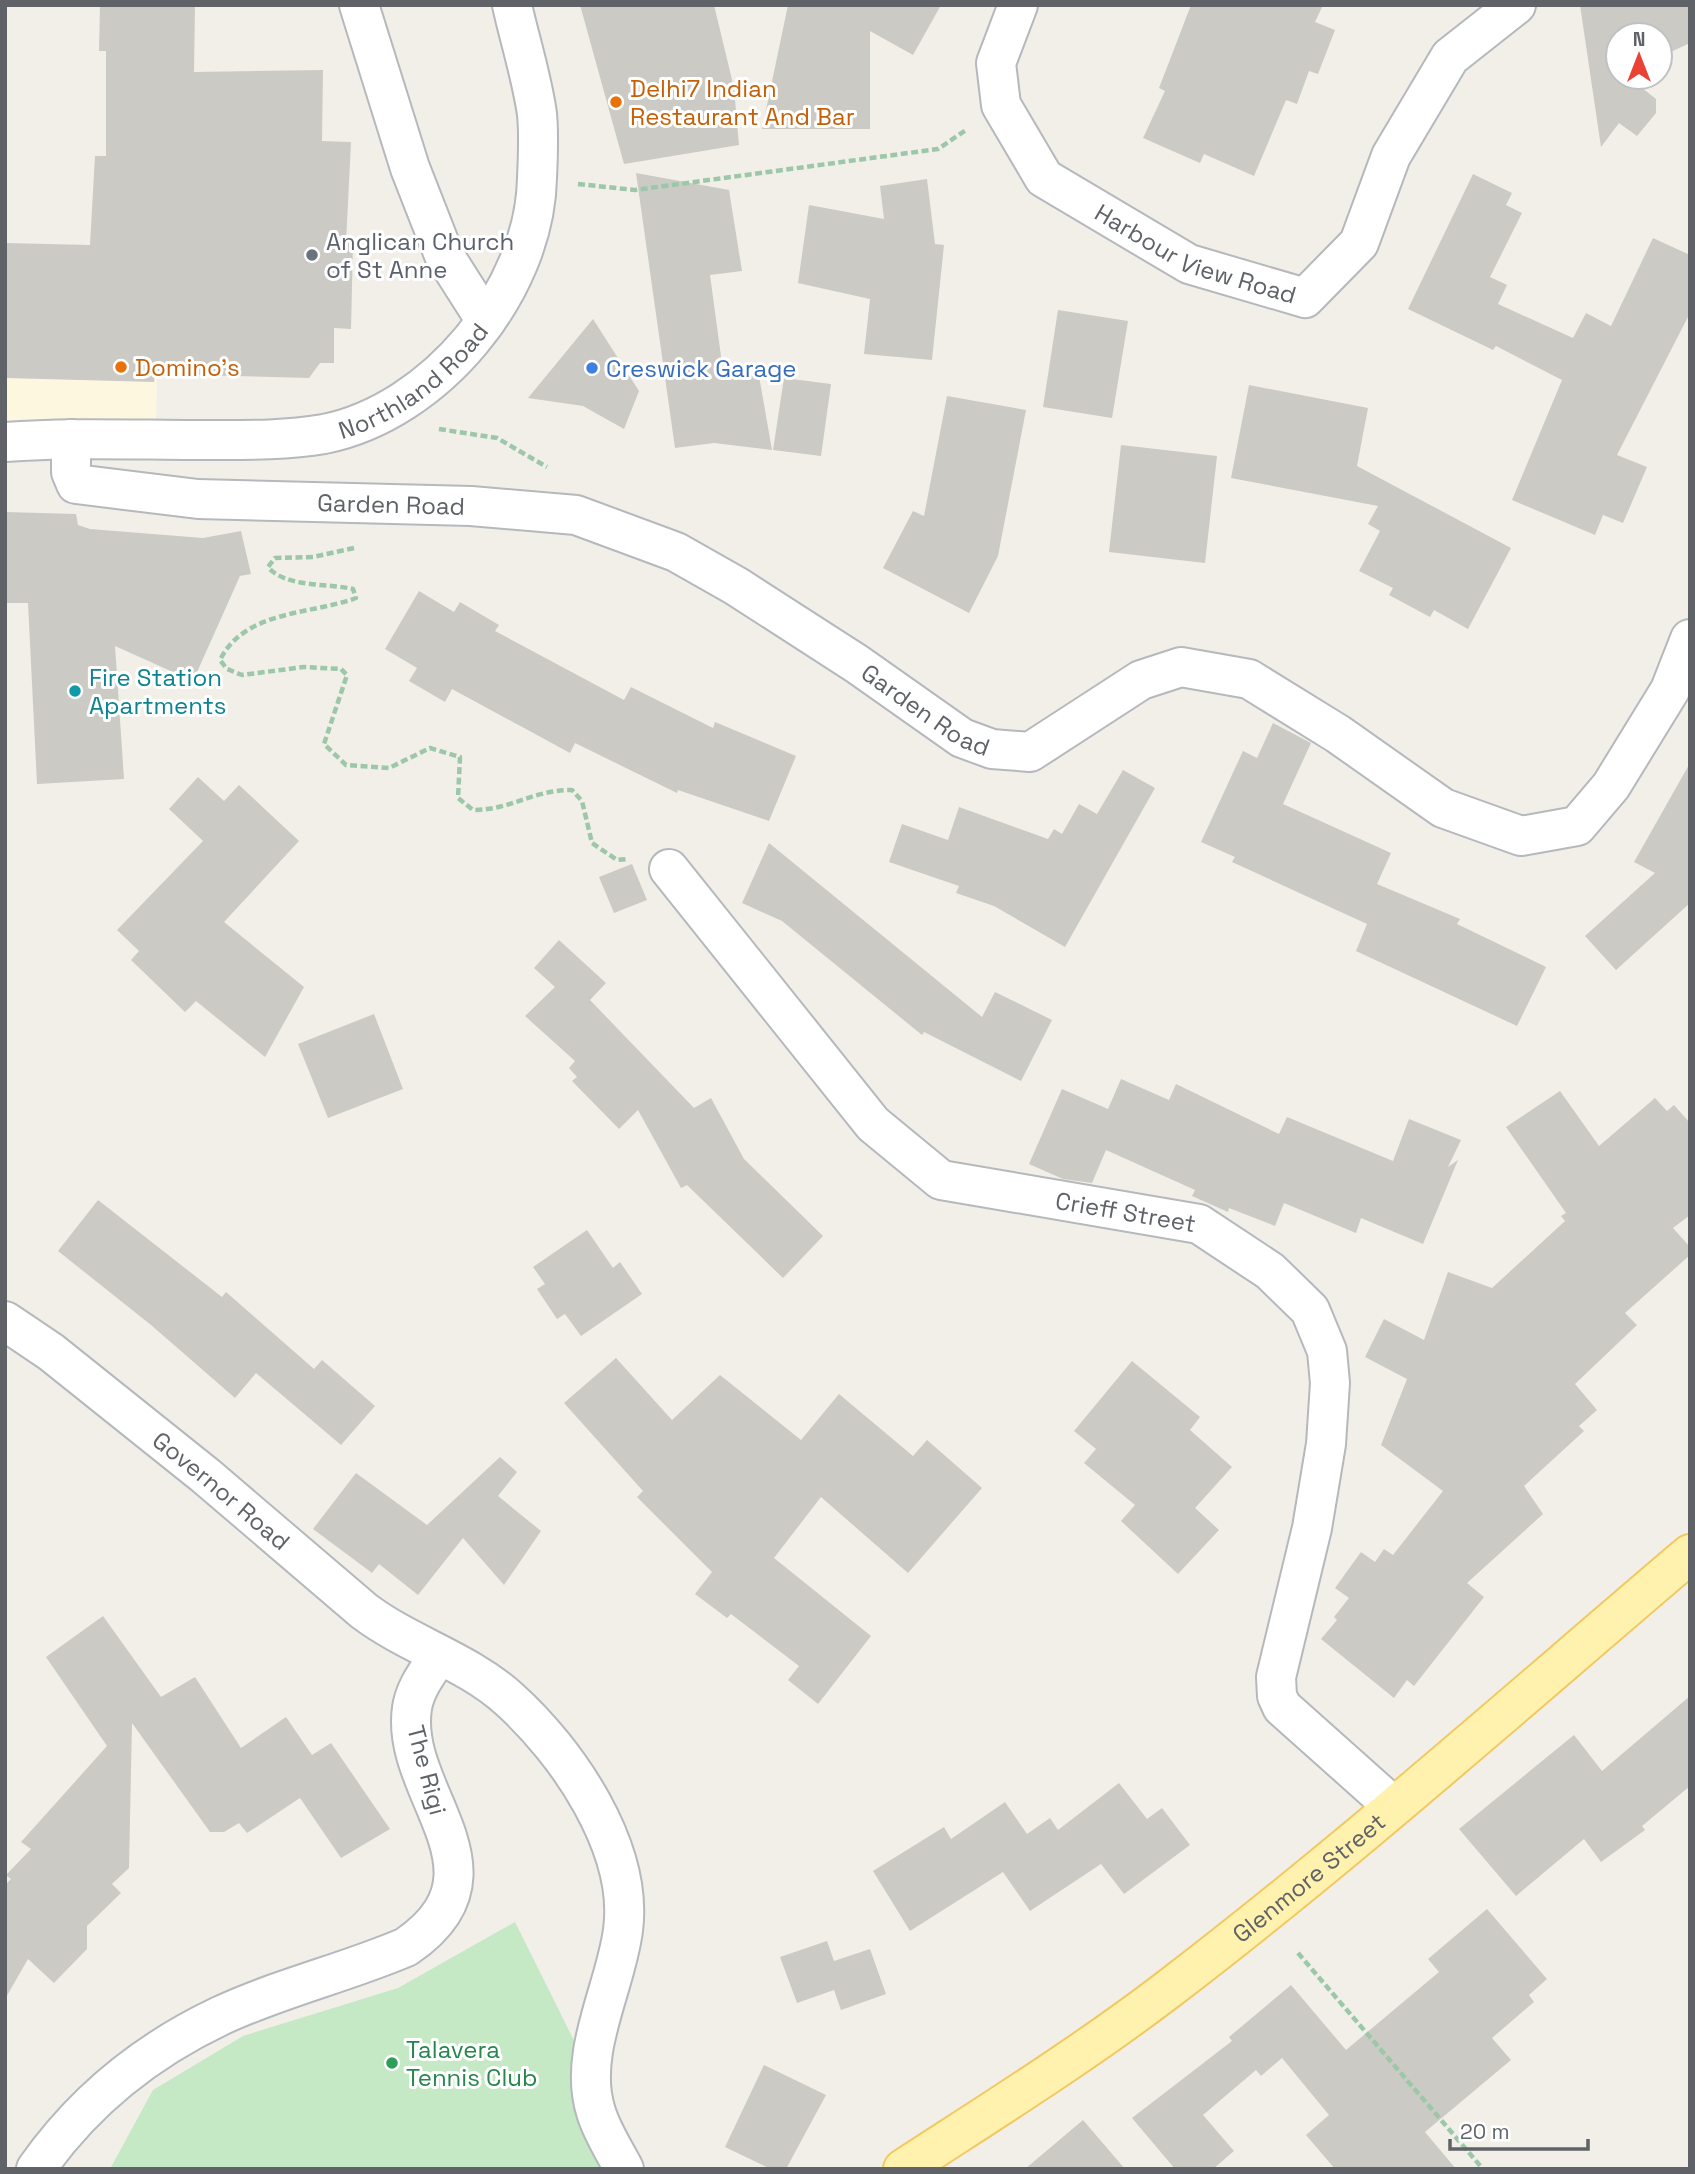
<svg xmlns="http://www.w3.org/2000/svg" width="1695" height="2174" viewBox="0 0 1695 2174" font-family="'Space Grotesk',sans-serif">
  <style>
    .commercial { fill: #fef7e0 }
    .green { fill: #c5e8c5 }
    .building { fill: #cccac5 }
    .lines { fill: none; stroke-linecap: round; stroke-linejoin: round }
    .minor-casing { stroke: #b5b8bc; stroke-width: 42 }
    .major-casing { stroke: #f2c960; stroke-width: 42 }
    .path { stroke: #9cc7a9; stroke-width: 4.5; stroke-dasharray: 7 3.5; stroke-linecap: butt }
    .minor { stroke: #fff; stroke-width: 38 }
    .major { stroke: #fff2af; stroke-width: 38 }
    .food-dot { fill: #e8710a; stroke: #fff; stroke-width: 2.5 }
    .worship-dot { fill: #6b7280; stroke: #fff; stroke-width: 2.5 }
    .shop-dot { fill: #3f7fe0; stroke: #fff; stroke-width: 2.5 }
    .culture-dot { fill: #0f9aa8; stroke: #fff; stroke-width: 2.5 }
    .leisure-dot { fill: #2e9e5b; stroke: #fff; stroke-width: 2.5 }
    .labels { text-anchor: middle; dominant-baseline: central; stroke-width: 6; stroke-linejoin: round; paint-order: stroke }
    .food-label { font-size: 24px; fill: #c56008; stroke: #fff; text-anchor: start }
    .worship-label { font-size: 24px; fill: #5b616d; stroke: #fff; text-anchor: start }
    .street-label { font-size: 24px; fill: #5f6368; stroke: #fff }
    .shop-label { font-size: 24px; fill: #366cbe; stroke: #fff; text-anchor: start }
    .culture-label { font-size: 24px; fill: #0d838f; stroke: #fff; text-anchor: start }
    .leisure-label { font-size: 24px; fill: #27864d; stroke: #fff; text-anchor: start }
  </style>
  <rect width="100%" height="100%" fill="#f1efe8"/>
  <polygon class="commercial" points="5,332 158,334 156,426 5,430"/>
  <polygon class="green" points="515,1922 638,2169 110,2169 153,2090 243,2036 398,1988"/>
  <g class="building">
    <polygon points="100,5 195,5 194,72 323,70 322,141 351,142 346,243 353,243 351,329 334,328 334,363 320,363 309,378 155,374 154,382 5,378 5,243 90,245 95,156 106,156 106,51 99,51"/>
    <polygon points="580,5 714,5 734,88 739,145 624,164"/>
    <polygon points="788,5 941,5 913,55 870,31 870,129 762,129"/>
    <polygon points="1191,5 1323,5 1315,22 1335,30 1318,74 1309,71 1297,104 1286,100 1254,176 1204,154 1200,163 1143,138 1165,91 1159,88"/>
    <polygon points="1580,5 1690,5 1690,43 1660,57 1660,35 1618,35 1618,77 1628,77 1656,99 1656,113 1637,136 1619,123 1601,147"/>
    <polygon points="636,173 729,190 742,271 710,275 723,371 759,376 772,450 714,443 675,448"/>
    <polygon points="1473,174 1512,193 1506,205 1522,213 1490,277 1507,285 1498,304 1573,338 1586,313 1611,326 1653,238 1690,255 1690,313 1617,455 1647,467 1623,523 1603,515 1595,535 1512,500 1562,380 1496,346 1493,350 1408,309"/>
    <polygon points="927,179 935,244 944,245 932,360 864,354 870,299 798,283 809,205 884,219 880,186"/>
    <polygon points="1058,310 1128,321 1112,418 1043,407"/>
    <polygon points="593,319 639,391 624,429 583,406 528,398"/>
    <polygon points="784,378 831,384 821,456 773,450"/>
    <polygon points="1249,385 1368,408 1357,466 1511,548 1468,629 1434,610 1430,617 1389,595 1393,588 1359,571 1380,531 1368,524 1378,506 1231,478"/>
    <polygon points="947,396 1026,410 998,556 969,613 883,568 913,511 924,516"/>
    <polygon points="1121,445 1217,456 1205,563 1109,552"/>
    <polygon points="5,512 76,514 78,525 90,529 203,538 241,531 251,574 240,576 193,681 115,646 124,779 37,784 28,603 5,603"/>
    <polygon points="419,591 454,612 460,602 499,625 495,631 624,700 631,687 713,728 715,722 796,756 769,821 678,790 677,793 575,743 570,753 452,689 445,702 409,681 417,668 385,649"/>
    <polygon points="1273,723 1311,743 1283,804 1391,853 1377,884 1460,919 1457,924 1546,967 1517,1026 1356,951 1367,924 1232,862 1235,857 1201,842 1243,751 1257,758"/>
    <polygon points="1690,763 1690,903 1616,970 1585,936 1655,873 1634,862"/>
    <polygon points="1123,770 1155,788 1065,947 994,906 956,893 959,886 889,862 902,824 948,840 959,807 1048,839 1054,829 1062,834 1079,804 1097,814"/>
    <polygon points="198,777 224,801 239,785 299,841 224,922 304,987 265,1057 196,1001 185,1012 131,960 139,951 117,930 203,841 169,809"/>
    <polygon points="769,843 982,1017 995,992 1052,1020 1021,1081 924,1032 922,1035 782,921 742,903"/>
    <polygon points="632,864 647,900 614,913 599,877"/>
    <polygon points="559,940 606,983 590,1000 694,1108 711,1098 744,1159 823,1236 783,1278 687,1185 681,1188 638,1110 619,1129 572,1081 577,1077 569,1068 575,1061 525,1016 555,987 534,968"/>
    <polygon points="374,1014 403,1089 328,1118 298,1044"/>
    <polygon points="1121,1079 1169,1100 1176,1084 1279,1134 1287,1117 1393,1161 1409,1119 1461,1140 1448,1167 1458,1160 1423,1244 1361,1218 1356,1233 1284,1203 1275,1226 1229,1208 1228,1212 1192,1196 1195,1190 1106,1150 1092,1183 1063,1179 1029,1164 1062,1089 1108,1109"/>
    <polygon points="1560,1091 1599,1146 1655,1098 1667,1111 1674,1105 1690,1123 1690,1215 1673,1228 1690,1247 1690,1255 1625,1313 1637,1325 1575,1384 1597,1410 1579,1426 1584,1431 1524,1486 1543,1514 1467,1583 1484,1597 1414,1686 1407,1680 1394,1698 1321,1639 1337,1620 1334,1617 1349,1598 1335,1588 1361,1552 1375,1562 1384,1549 1393,1555 1443,1491 1381,1445 1407,1379 1365,1357 1384,1319 1424,1340 1448,1272 1492,1288 1565,1221 1561,1216 1566,1213 1506,1127"/>
    <polygon points="98,1200 222,1297 226,1292 314,1369 322,1360 375,1406 341,1445 256,1373 235,1398 151,1325 58,1251"/>
    <polygon points="587,1230 613,1268 620,1262 642,1294 581,1336 565,1314 557,1319 537,1289 545,1284 533,1267"/>
    <polygon points="616,1358 672,1420 720,1375 801,1440 839,1394 913,1456 927,1440 982,1488 908,1573 821,1497 774,1558 871,1636 818,1704 788,1680 799,1666 731,1614 727,1618 695,1594 712,1572 637,1497 643,1491 564,1403"/>
    <polygon points="1132,1361 1200,1417 1190,1430 1232,1467 1195,1508 1219,1530 1178,1574 1121,1521 1135,1505 1084,1463 1096,1449 1074,1431"/>
    <polygon points="500,1457 517,1472 498,1496 541,1531 504,1585 463,1538 418,1595 379,1564 372,1573 313,1529 356,1473 427,1525"/>
    <polygon points="103,1616 161,1697 195,1677 241,1748 286,1717 312,1755 331,1743 390,1829 341,1858 300,1798 247,1833 239,1823 224,1832 210,1832 132,1723 129,1868 112,1884 121,1893 87,1926 87,1949 54,1983 28,1959 5,1999 5,1885 11,1879 6,1875 31,1849 21,1842 107,1746 46,1657"/>
    <polygon points="1690,1696 1690,1786 1642,1826 1645,1830 1601,1862 1584,1839 1516,1896 1459,1829 1574,1735 1602,1771"/>
    <polygon points="1119,1783 1147,1819 1162,1808 1190,1845 1124,1894 1101,1864 1030,1911 1003,1872 910,1931 873,1871 944,1827 951,1839 1005,1802 1027,1834 1050,1818 1058,1830"/>
    <polygon points="1487,1909 1547,1979 1529,1995 1534,2002 1492,2038 1511,2060 1425,2132 1456,2169 1335,2169 1306,2135 1329,2115 1282,2058 1261,2076 1256,2070 1203,2115 1234,2151 1213,2169 1175,2169 1132,2118 1232,2041 1229,2037 1291,1985 1346,2050 1439,1972 1428,1959"/>
    <polygon points="827,1941 834,1961 870,1949 886,1994 841,2010 834,1990 797,2003 780,1957"/>
    <polygon points="764,2065 826,2095 786,2169 771,2169 725,2147"/>
    <polygon points="1083,2120 1125,2169 1025,2169"/>
  </g>
  <g class="lines">
    <g class="minor-casing">
      <g id="minor">
        <polyline points="359,5 410,168 444,255 486,321"/>
        <path id="s1" d="M1018 5 996 63 1001 105 1044 178 1189 264 1305 298 1359 243 1391 156 1450 57 1516 5"/>
        <path id="s2" d="M71 439V472L76 484 198 499 471 506 576 515 676 552 736 586 857 664 962 738 992 749 1030 752 1141 680 1181 667 1249 679 1338 734 1443 808 1521 836 1577 826 1611 786 1670 690 1690 639"/>
        <path id="s3" d="M5 442C71 437 136 440 202 440 243 440 283 441 324 434 435 412 535 291 537 178 538 157 539 134 537 114 532 78 520 41 512 5"/>
        <path id="s4" d="M669 869 873 1124 941 1180 1199 1224 1270 1271 1310 1310 1327 1351 1330 1383 1326 1444 1312 1528 1276 1677 1277 1696 1282 1707 1393 1806"/>
        <path id="s5" d="M5 1321 51 1352 206 1476 364 1611C409 1645 467 1661 509 1699 567 1751 634 1848 623 1930 616 1987 577 2053 596 2112 602 2132 614 2150 624 2169"/>
        <path d="M36 2169C83 2102 146 2051 220 2016 280 1988 345 1973 406 1947 516 1872 399 1794 412 1708 415 1688 428 1672 439 1655"/>
      </g>
    </g>
    <g class="major-casing">
      <g id="major">
        <path id="s6" d="M903 2169C992 2111 1082 2055 1166 1991 1347 1853 1517 1701 1690 1554"/>
      </g>
    </g>
    <g class="path">
      <polyline points="578,184 635,190 938,149 966,130"/>
      <polyline points="439,429 497,438 547,467"/>
      <path d="M354 548 313 557 275 558 268 567C286 588 328 583 353 589L356 598C309 615 245 610 220 660L227 669 242 675 304 667 341 669 347 675 324 744 346 765 389 768 430 748 460 757 458 798 473 810C511 810 532 790 572 790L582 801 592 843 617 860 628 859"/>
      <polyline points="1298,1953 1483,2169"/>
    </g>
    <use href="#minor" class="minor"/>
    <use href="#major" class="major"/>
  </g>
  <g class="food-dot">
    <circle cx="616" cy="102" r="7"/>
    <circle cx="121" cy="367" r="7"/>
  </g>
  <circle class="worship-dot" cx="312" cy="255" r="7"/>
  <circle class="shop-dot" cx="592" cy="368" r="7"/>
  <circle class="culture-dot" cx="75" cy="691" r="7"/>
  <circle class="leisure-dot" cx="392" cy="2063" r="7"/>
  <g class="labels">
    <g class="food-label">
      <text x="630" y="88">Delhi7 Indian<tspan x="630" dy="28">Restaurant And Bar</tspan></text>
      <text x="135" y="367">Domino's</text>
    </g>
    <g class="worship-label">
      <text x="326" y="241">Anglican Church<tspan x="326" dy="28">of St Anne</tspan></text>
    </g>
    <g class="street-label">
      <text stroke="none"><textPath href="#s1" startOffset="360">Harbour View Road</textPath></text>
      <text stroke="none"><textPath href="#s3" startOffset="425">Northland Road</textPath></text>
      <text stroke="none"><textPath href="#s2" startOffset="362">Garden Road</textPath></text>
      <text stroke="none"><textPath href="#s2" startOffset="950">Garden Road</textPath></text>
      <text stroke="none"><textPath href="#s4" startOffset="602">Crieff Street</textPath></text>
      <text stroke="none"><textPath href="#s5" startOffset="275">Governor Road</textPath></text>
      <text transform="translate(427 1770) rotate(75)">The Rigi</text>
      <text stroke="none"><textPath href="#s6" startOffset="500">Glenmore Street</textPath></text>
    </g>
    <g class="shop-label">
      <text x="606" y="368">Creswick Garage</text>
    </g>
    <g class="culture-label">
      <text x="89" y="677">Fire Station<tspan x="89" dy="28">Apartments</tspan></text>
    </g>
    <g class="leisure-label">
      <text x="406" y="2049">Talavera<tspan x="406" dy="28">Tennis Club</tspan></text>
    </g>
  </g>
  <rect width="1695" height="2174" fill="none" stroke="#5f6368" stroke-width="14"/>
  <g transform="translate(1639 56)"><circle r="33" fill="#ffffff" stroke="#bfc1c3" stroke-width="2"/>
  <path d="M0-5L12 26L0 18L-12 26Z" fill="#ea4335"/>
  <text y="-10" font-size="19" font-weight="bold" text-anchor="middle" fill="#5f6368">N</text>
  </g>
  <path d="M1450 2139v10h138v-10" fill="none" stroke="#5f6368" stroke-width="3.5"/>
  <text x="1460" y="2139" font-size="21" fill="#5f6368" stroke="#ffffff" stroke-width="5" paint-order="stroke">20 m</text>
</svg>
